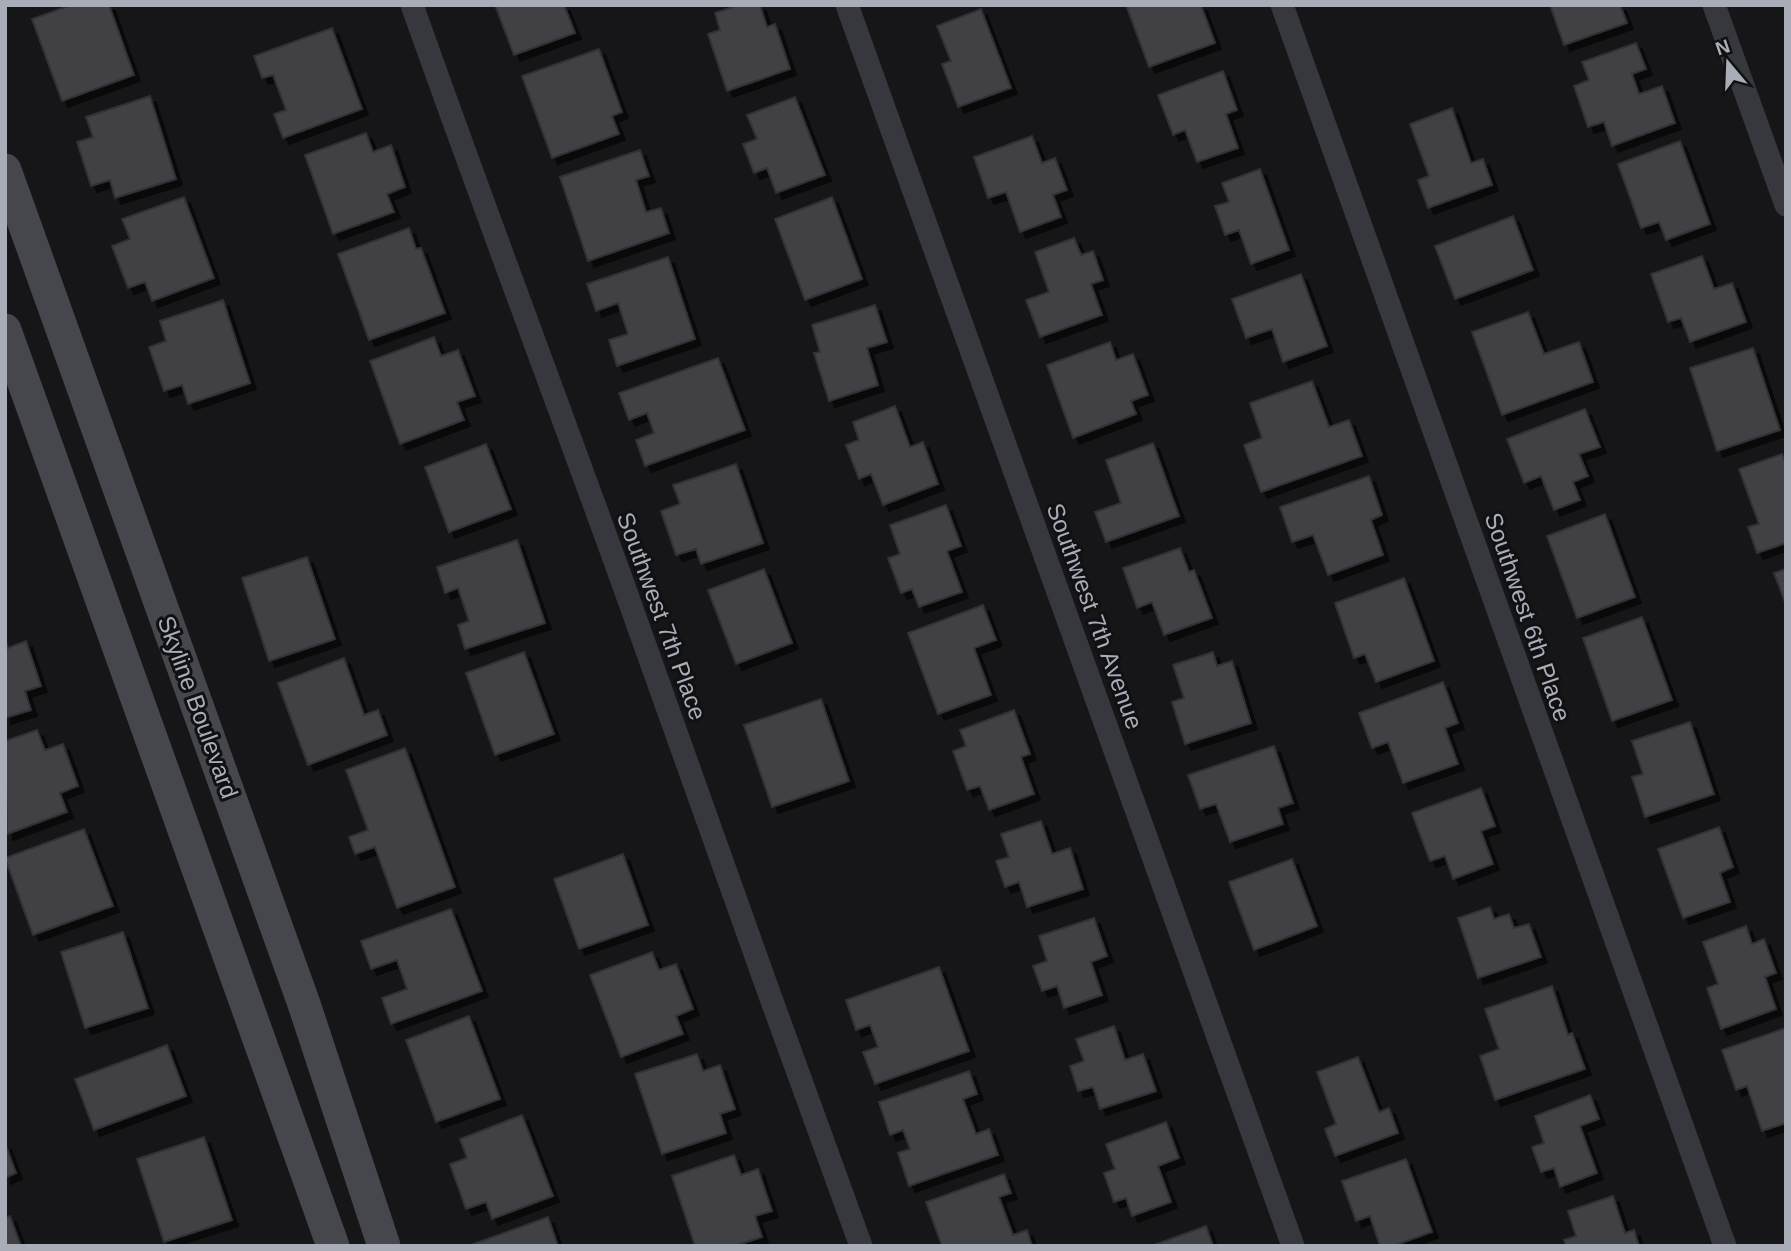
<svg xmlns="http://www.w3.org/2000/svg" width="1791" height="1251" viewBox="0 0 1791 1251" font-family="Arial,sans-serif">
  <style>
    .building { fill: #404145; stroke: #303034; stroke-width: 2; filter: url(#shadow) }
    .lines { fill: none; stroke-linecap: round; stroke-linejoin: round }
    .street { stroke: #37383d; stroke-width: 23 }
    .secondary { stroke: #45474d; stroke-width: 33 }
    .labels { text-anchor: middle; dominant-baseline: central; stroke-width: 6; stroke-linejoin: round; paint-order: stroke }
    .street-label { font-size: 24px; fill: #a8adb8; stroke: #111113 }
  </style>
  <defs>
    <filter id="shadow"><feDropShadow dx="6" dy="6" stdDeviation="0" flood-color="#0009"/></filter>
  </defs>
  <rect width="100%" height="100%" fill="#161618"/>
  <g class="building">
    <polygon points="71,5 109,5 134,75 62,101 32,19"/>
    <polygon points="495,5 564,5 575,33 514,55"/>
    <polygon points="739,5 760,5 767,27 775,24 790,69 727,91 708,34 720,30 715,13"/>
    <polygon points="1126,5 1201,5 1215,43 1149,67"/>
    <polygon points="1550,5 1620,5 1627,23 1564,45"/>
    <polygon points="981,9 1011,88 958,107 942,64 951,61 937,26"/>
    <polygon points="332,28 362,109 283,138 274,114 286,110 273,75 262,78 254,56"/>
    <polygon points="1636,43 1646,69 1632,74 1639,94 1662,86 1675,123 1612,146 1604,122 1588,127 1574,86 1589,80 1582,62"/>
    <polygon points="599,49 622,112 612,116 619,134 552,158 522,76"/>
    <polygon points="1223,71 1237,110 1226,114 1238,148 1197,162 1185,130 1173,135 1158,95"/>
    <polygon points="150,96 176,179 115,198 110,180 91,186 77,142 93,137 86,117"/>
    <polygon points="795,97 825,175 776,193 767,168 754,173 743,144 757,139 747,115"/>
    <polygon points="1452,108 1471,163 1483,159 1492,185 1428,208 1418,180 1429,176 1410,124"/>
    <polygon points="366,133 373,152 391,145 405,187 387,194 394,212 333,234 305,155"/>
    <polygon points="1032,136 1042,163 1055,158 1067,190 1053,195 1061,217 1020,232 1006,192 988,198 974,157"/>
    <polygon points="1680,141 1710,224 1666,240 1659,222 1641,228 1618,164"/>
    <polygon points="640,150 649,176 636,180 646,212 661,208 669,233 588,261 560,177"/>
    <polygon points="1260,169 1289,250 1251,264 1239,230 1225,235 1215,206 1229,202 1222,183"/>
    <polygon points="184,197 214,278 152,301 145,282 128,288 112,246 130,239 122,219"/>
    <polygon points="832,197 862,279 805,300 775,219"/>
    <polygon points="1513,216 1533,270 1455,299 1435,246"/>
    <polygon points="409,228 416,249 421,248 445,313 369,340 338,254"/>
    <polygon points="1074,238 1081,255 1093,251 1103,280 1091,284 1102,315 1040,337 1026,300 1049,292 1035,252"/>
    <polygon points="1702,256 1714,289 1732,283 1746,322 1690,342 1681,318 1668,322 1651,274"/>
    <polygon points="668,257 695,339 617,366 609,340 628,334 618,303 596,311 587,284"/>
    <polygon points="1301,274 1327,346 1283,362 1272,329 1246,338 1232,299"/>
    <polygon points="223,300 250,383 188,404 182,385 164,391 149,347 166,341 160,321"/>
    <polygon points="875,305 887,342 867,348 878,385 829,401 814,353 820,352 812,325"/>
    <polygon points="1528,312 1544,354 1579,342 1593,382 1502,415 1472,332"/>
    <polygon points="434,337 441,356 458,350 475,396 457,402 464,420 400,444 370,361"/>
    <polygon points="1110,342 1116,360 1133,354 1148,395 1131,401 1136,414 1073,438 1047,365"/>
    <polygon points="1753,348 1780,430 1717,451 1690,368"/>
    <polygon points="718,358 745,430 645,466 636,440 654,433 647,413 629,420 619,393"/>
    <polygon points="1312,381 1329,427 1349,420 1362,456 1261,492 1244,445 1262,438 1250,403"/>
    <polygon points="895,406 910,447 923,442 938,484 883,505 871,474 859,479 846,445 859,440 853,422"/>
    <polygon points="1585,409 1600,447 1579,454 1588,476 1573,482 1580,500 1554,510 1541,476 1524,483 1507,439"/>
    <polygon points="1153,443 1179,516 1106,542 1095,512 1121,503 1106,460"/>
    <polygon points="486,444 511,509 449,532 425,467"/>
    <polygon points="1782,454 1786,464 1786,543 1757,553 1748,527 1759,524 1739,469"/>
    <polygon points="736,464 763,543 701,564 696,549 676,555 661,511 680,504 673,485"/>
    <polygon points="1369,476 1382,515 1371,520 1383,555 1328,575 1313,535 1292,542 1280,507"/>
    <polygon points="946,505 961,546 947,551 962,592 919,607 912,589 901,593 888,558 900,554 890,525"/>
    <polygon points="1605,514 1635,597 1577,618 1547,536"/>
    <polygon points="517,540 545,623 465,649 458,625 469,621 458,588 445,593 437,567"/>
    <polygon points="1180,548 1189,572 1194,570 1212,618 1164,635 1152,602 1137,608 1123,568"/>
    <polygon points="307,557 335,639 269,661 242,578"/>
    <polygon points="764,569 792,643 736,664 708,590"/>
    <polygon points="1786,569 1786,605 1774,573"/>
    <polygon points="1404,578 1434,661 1376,682 1365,654 1354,658 1335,603"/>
    <polygon points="983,605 996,640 974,648 991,695 938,714 908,633"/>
    <polygon points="1642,617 1672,700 1612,721 1583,638"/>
    <polygon points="5,639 8,648 26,641 41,686 25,691 31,710 5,718"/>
    <polygon points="524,652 554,734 495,755 466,673"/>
    <polygon points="1213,652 1217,666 1232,661 1251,723 1185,744 1172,702 1184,698 1173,665"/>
    <polygon points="344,658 364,715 378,710 387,735 308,765 278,683"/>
    <polygon points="1443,682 1458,723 1445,728 1458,764 1403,783 1388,742 1372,748 1359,713"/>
    <polygon points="821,699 849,781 772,807 744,725"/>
    <polygon points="1014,710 1030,754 1021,757 1034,794 989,810 980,786 967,790 953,751 966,746 960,730"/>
    <polygon points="1690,722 1714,794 1645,817 1632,777 1643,774 1632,741"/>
    <polygon points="37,730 45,750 63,744 78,786 60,793 67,812 7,834 5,741"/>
    <polygon points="1274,746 1293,803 1278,808 1283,824 1230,842 1216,804 1200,809 1188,775"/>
    <polygon points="405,748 455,887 397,908 375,847 355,854 349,837 368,830 346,770"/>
    <polygon points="1481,788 1495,826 1481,831 1493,864 1453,879 1445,856 1430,861 1412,813"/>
    <polygon points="1041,821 1052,854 1070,848 1083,889 1027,907 1019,882 1005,887 996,861 1009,857 1001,834"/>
    <polygon points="1719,827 1733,867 1720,873 1730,902 1683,918 1658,849"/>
    <polygon points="84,829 113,906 33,935 5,858"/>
    <polygon points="623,854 648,925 579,949 554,879"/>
    <polygon points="1292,859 1317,926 1254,950 1229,882"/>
    <polygon points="1490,907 1494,919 1509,914 1514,928 1529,924 1541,957 1478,978 1458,918"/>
    <polygon points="451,909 482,991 391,1024 382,998 407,989 397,960 371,969 361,941"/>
    <polygon points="1094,918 1107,956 1091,962 1102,995 1064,1008 1057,986 1042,991 1033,966 1047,961 1039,936"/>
    <polygon points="1746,926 1752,944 1764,939 1776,973 1765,977 1776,1009 1721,1029 1707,988 1718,984 1703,942"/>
    <polygon points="123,932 148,1008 85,1028 61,952"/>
    <polygon points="652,952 659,970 676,964 693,1009 676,1016 683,1034 621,1057 590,975"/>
    <polygon points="939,967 969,1051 875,1084 863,1052 878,1047 870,1025 856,1030 846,1000"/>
    <polygon points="1552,986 1568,1035 1572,1033 1585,1069 1495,1100 1480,1056 1499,1049 1485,1009"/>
    <polygon points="469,1016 500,1099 436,1122 406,1040"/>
    <polygon points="1114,1026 1125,1060 1143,1054 1156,1091 1100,1109 1093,1087 1078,1091 1070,1066 1084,1061 1076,1039"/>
    <polygon points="1786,1028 1786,1123 1762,1131 1747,1086 1736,1090 1722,1050"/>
    <polygon points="167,1045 186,1096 94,1130 75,1079"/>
    <polygon points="697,1054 703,1071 720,1065 735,1109 720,1114 726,1133 662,1154 635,1074"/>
    <polygon points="1358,1057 1379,1112 1389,1108 1398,1133 1335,1156 1325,1129 1336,1124 1317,1072"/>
    <polygon points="969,1071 977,1094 963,1099 976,1134 989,1129 998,1155 909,1186 898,1153 910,1149 903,1130 890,1135 879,1102"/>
    <polygon points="1590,1095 1599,1119 1580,1126 1597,1173 1560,1187 1554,1168 1541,1172 1532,1147 1544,1143 1535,1116"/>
    <polygon points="522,1115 553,1196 492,1219 486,1202 466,1209 450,1164 467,1158 460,1139"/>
    <polygon points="1166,1122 1179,1158 1158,1166 1171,1202 1132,1216 1126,1198 1114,1202 1104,1173 1115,1169 1106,1144"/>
    <polygon points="204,1137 232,1220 164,1242 137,1159"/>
    <polygon points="5,1143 16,1173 5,1178"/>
    <polygon points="734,1155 741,1175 758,1169 772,1211 755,1216 762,1237 734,1246 695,1246 672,1176"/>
    <polygon points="1406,1159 1432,1232 1393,1246 1380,1246 1370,1216 1356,1221 1342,1181"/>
    <polygon points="1004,1174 1011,1193 999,1197 1013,1235 1027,1230 1032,1246 942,1246 926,1202"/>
    <polygon points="1613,1196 1625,1233 1634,1230 1639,1246 1566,1246 1564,1240 1576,1236 1568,1211"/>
    <polygon points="10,1216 21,1246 5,1246 5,1218"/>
    <polygon points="548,1217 558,1246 468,1246"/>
    <polygon points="1206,1226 1213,1246 1151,1246"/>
  </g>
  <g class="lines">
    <g class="street">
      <path d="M412 5C480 197 552 387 621 578 701 801 779 1024 861 1246"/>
      <polyline points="847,5 1293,1246"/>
      <polyline points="1282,5 1725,1246"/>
      <polyline points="1714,5 1786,205"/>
    </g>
    <g class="secondary">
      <polyline points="5,170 304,1004 384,1246"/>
      <polyline points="5,330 333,1246"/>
    </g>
  </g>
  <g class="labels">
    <g class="street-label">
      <text transform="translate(662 616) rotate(70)">Southwest 7th Place</text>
      <text transform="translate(1095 616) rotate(70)">Southwest 7th Avenue</text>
      <text transform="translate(1528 617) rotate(71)">Southwest 6th Place</text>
      <text transform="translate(198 707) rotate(70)">Skyline Boulevard</text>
    </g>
  </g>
  <rect width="1791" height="1251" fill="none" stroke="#a8adb8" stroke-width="14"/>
  <g transform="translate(1728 63) rotate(341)" stroke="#111113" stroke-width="5" paint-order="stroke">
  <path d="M0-5L12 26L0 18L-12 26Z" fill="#a8adb8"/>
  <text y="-10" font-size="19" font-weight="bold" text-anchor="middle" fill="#a8adb8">N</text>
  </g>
</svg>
